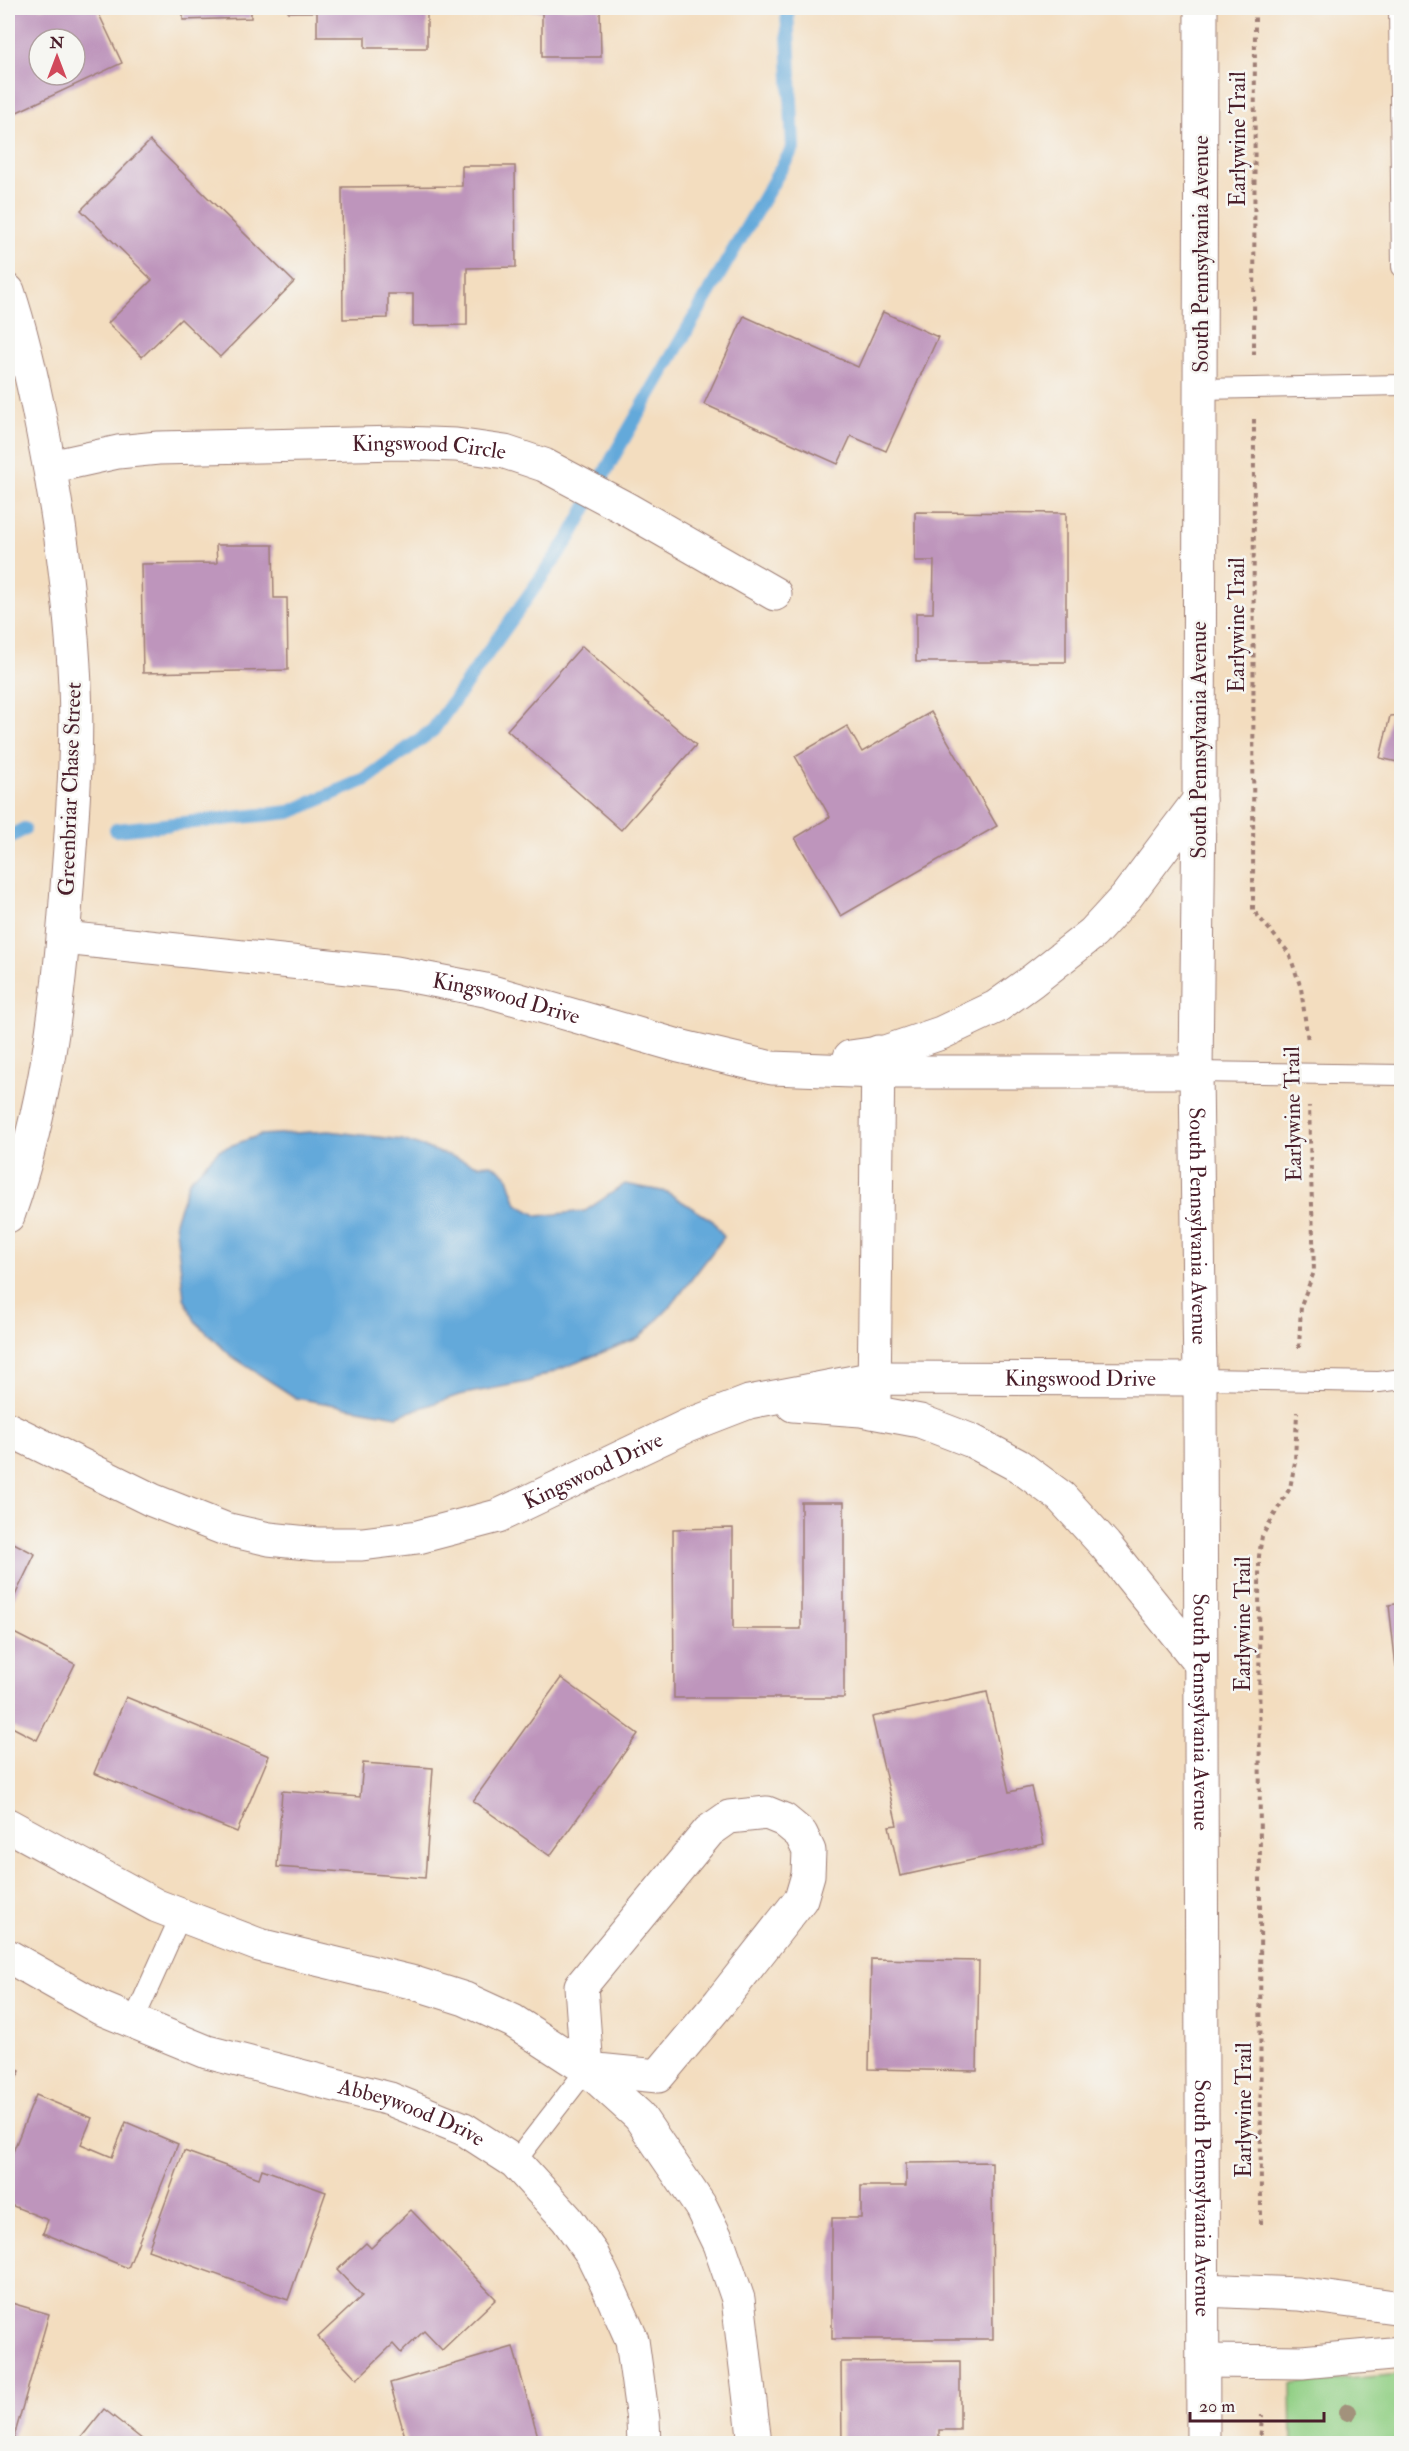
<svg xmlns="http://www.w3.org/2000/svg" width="1409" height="2451" viewBox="0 0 1409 2451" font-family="'IM FELL Double Pica',serif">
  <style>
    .green { fill: #93d086; stroke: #6e7858; stroke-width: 1.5 }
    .water { fill: #64a9da; stroke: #576482; stroke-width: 1.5 }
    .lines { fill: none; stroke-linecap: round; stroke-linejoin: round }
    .stream { stroke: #64a9da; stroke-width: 14 }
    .building { fill: #be95bc; fill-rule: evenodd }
    .lane-casing { stroke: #9e7e75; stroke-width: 22 }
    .street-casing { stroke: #9e7e75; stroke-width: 35 }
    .secondary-casing { stroke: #9e7e75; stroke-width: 35 }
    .path { stroke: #9e7e75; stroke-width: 4; stroke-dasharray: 4.5 4.5; stroke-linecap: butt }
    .lane { stroke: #fff; stroke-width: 20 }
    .street { stroke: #fff; stroke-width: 33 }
    .secondary { stroke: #fff; stroke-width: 33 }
    .tree { fill: #a2927c }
    .labels { text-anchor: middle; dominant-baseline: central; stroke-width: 5; stroke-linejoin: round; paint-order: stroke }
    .street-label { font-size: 22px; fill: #4a1f2b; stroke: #f6f6f2 }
  </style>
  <rect width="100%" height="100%" fill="#f6f6f2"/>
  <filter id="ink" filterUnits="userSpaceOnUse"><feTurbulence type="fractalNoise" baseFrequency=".0167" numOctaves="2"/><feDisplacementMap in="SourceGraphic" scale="12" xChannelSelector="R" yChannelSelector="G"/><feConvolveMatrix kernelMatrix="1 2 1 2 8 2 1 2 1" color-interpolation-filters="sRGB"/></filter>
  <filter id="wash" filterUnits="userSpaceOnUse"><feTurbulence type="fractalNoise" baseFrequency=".008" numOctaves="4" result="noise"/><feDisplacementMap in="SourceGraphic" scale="24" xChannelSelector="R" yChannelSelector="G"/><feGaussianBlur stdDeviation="1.35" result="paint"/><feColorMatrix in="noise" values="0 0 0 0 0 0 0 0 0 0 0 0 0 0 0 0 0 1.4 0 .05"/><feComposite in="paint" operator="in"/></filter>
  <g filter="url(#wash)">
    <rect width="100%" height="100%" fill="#f3ddbf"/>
    <polygon class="green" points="1401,2374 1401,2443 1292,2443 1291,2384"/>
    <polygon class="water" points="329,1131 402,1140 478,1165 491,1164 507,1175 517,1204 538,1216 585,1211 625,1184 667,1192 713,1221 724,1237 671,1306 639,1338 527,1382 459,1395 397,1416 296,1398 231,1356 195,1321 184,1298 175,1221 189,1181 219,1150 260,1135"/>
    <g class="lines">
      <g class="stream">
        <polyline points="116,830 290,812 366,779 433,730 570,537 616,452 793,148 787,8"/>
        <polyline points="8,838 24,829"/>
      </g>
    </g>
    <g id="blocks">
      <g class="building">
        <path d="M8 8H96L122 63 15 113 8 98V20L10 19ZM39 39H75V75H39Z"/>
        <polygon points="183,8 251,8 251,18 183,20"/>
        <polygon points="288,8 427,8 427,48 365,48 365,37 317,37 317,12 288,12"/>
        <polygon points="456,8 600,8 601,57 542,57 542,11 456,12"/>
        <polygon points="150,141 294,282 220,357 181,319 142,357 108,323 152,280 81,210"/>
        <polygon points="462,166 515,166 516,267 467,268 467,325 413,326 413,294 388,294 388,318 343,319 342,187 462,186"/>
        <polygon points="883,312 938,337 886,451 851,436 838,464 704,404 744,316 858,367"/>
        <polygon points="915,512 1066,513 1066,662 916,662 916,613 933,613 934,561 915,561"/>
        <polygon points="216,545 273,545 274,598 287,598 288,670 143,673 141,564 217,563"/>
        <polygon points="582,646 696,745 621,830 507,730"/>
        <polygon points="931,712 997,826 841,916 795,838 830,817 795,756 847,726 862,752"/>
        <polygon points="1402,715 1402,763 1380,758 1390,716"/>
        <polygon points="801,1502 844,1502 844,1698 674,1698 673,1529 733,1528 733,1629 801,1629"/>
        <polygon points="8,1540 35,1554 8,1610"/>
        <polygon points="1402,1603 1402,1666 1396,1667 1389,1605"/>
        <polygon points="8,1630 75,1664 37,1740 8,1725"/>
        <polygon points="561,1678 638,1734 550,1856 473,1801"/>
        <polygon points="987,1692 1009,1792 1031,1787 1044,1844 900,1876 889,1826 897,1825 872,1717"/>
        <polygon points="126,1697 269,1756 237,1832 94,1773"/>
        <polygon points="363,1763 433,1768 425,1878 277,1867 282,1791 360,1797"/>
        <polygon points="871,1959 979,1961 977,2071 869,2069"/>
        <polygon points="8,2065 20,2071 8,2094"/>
        <polygon points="36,2095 92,2118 81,2144 112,2157 126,2122 178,2144 128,2268 43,2233 48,2220 8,2204 8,2164"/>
        <polygon points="184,2151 259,2178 262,2169 326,2192 288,2300 148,2250"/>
        <polygon points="992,2162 993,2339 832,2339 832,2218 861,2218 861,2186 906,2186 906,2163"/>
        <polygon points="411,2210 496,2299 442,2350 424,2331 401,2353 393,2344 357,2379 318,2337 362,2296 337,2270 366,2243 371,2248"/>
        <polygon points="8,2302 49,2314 12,2444 8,2444"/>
        <polygon points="513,2347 540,2444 407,2444 390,2383"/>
        <polygon points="960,2361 960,2430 939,2430 939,2444 842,2444 841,2362"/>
        <polygon points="104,2409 148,2444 76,2444"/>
      </g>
    </g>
  </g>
  <g filter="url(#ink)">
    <use href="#blocks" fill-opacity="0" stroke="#9e7e75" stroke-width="1.5"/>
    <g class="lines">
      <g class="lane-casing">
        <g id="lane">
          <polyline points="1399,8 1402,267"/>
          <polyline points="1200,389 1402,385"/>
          <polyline points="1196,1072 1402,1075"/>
          <polyline points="1200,1379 1379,1382 1402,1379"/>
          <polyline points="133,2022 181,1915"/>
          <polyline points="515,2162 587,2069"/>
        </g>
      </g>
      <g class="street-casing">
        <g id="street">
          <path d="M8 291C23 336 33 382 42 428 59 513 71 599 75 685 78 753 72 820 67 888 59 1000 46 1109 8 1216"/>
          <path id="s1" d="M50 467 118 452 158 448 401 443 456 445 505 452 544 465 625 508 775 594"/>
          <polygon points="767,1813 784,1820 801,1834 809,1851 808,1875 801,1899 720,2002 658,2076 587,2069 581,1986 709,1831 729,1817"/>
          <polyline points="8,1825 157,1906 259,1945 411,1982 465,1999 513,2021 587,2069 639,2116 701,2207 719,2244 738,2299 755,2444"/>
          <path id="s2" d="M8 1956 100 2008 207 2052 390 2099 464 2129 515 2162 567 2219 592 2254 611 2293 632 2340 643 2420 644 2444"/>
          <polyline points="1203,2290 1298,2294 1402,2308"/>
          <polyline points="1203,2361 1302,2362 1402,2353"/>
        </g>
      </g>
      <g class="secondary-casing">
        <g id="secondary">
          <path id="s3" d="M1201 8 1199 800 1196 1072 1200 1379 1203 2444"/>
          <path id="s4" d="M64 938 396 973 485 990 679 1046 772 1068 878 1072H1196"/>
          <polyline points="850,1057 885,1052 941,1033 996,1007 1032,981 1093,933 1126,897 1199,800"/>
          <polyline points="874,1399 878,1052"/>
          <polyline points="793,1405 861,1410 920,1421 972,1441 1019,1466 1061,1497 1105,1545 1200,1663"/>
          <path id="s5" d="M8 1429 152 1500 225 1529 269 1539 317 1544H362L418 1537 498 1516 687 1426 749 1402 875 1378 1200 1379"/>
        </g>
      </g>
      <g class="path">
        <polyline points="1254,355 1255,8"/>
        <polyline points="1254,419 1253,910 1289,953 1301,988 1308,1041"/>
        <polyline points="1299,1348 1301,1305 1314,1272 1309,1106"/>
        <polyline points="1261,2224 1259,1556 1262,1536 1290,1488 1295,1462 1297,1412"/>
        <polyline points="1260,2444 1262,2415"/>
      </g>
      <use href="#lane" class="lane"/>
      <use href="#street" class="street"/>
      <use href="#secondary" class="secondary"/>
    </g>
    <circle class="tree" cx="1348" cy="2412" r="9"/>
  </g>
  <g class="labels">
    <g class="street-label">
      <text transform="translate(1238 139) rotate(-90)">Earlywine Trail</text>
      <text transform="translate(1201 254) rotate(-90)">South Pennsylvania Avenue</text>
      <text stroke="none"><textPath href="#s1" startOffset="381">Kingswood Circle</textPath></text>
      <text transform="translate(1237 625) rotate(-90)">Earlywine Trail</text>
      <text transform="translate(1199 740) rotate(-90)">South Pennsylvania Avenue</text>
      <text transform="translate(70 789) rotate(-88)">Greenbriar Chase Street</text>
      <text stroke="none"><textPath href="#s4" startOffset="447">Kingswood Drive</textPath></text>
      <text transform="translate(1293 1114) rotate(-91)">Earlywine Trail</text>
      <text stroke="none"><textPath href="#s3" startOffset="1218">South Pennsylvania Avenue</textPath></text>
      <text stroke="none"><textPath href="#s5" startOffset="1126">Kingswood Drive</textPath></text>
      <text stroke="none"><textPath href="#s5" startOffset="622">Kingswood Drive</textPath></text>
      <text transform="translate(1243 1624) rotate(-90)">Earlywine Trail</text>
      <text stroke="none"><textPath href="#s3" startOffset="1704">South Pennsylvania Avenue</textPath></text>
      <text transform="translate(1244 2110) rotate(-90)">Earlywine Trail</text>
      <text stroke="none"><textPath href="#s2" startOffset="435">Abbeywood Drive</textPath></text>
      <text stroke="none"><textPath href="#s3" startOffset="2190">South Pennsylvania Avenue</textPath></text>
    </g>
  </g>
  <rect width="1409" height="2451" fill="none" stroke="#f6f6f2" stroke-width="30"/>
  <g transform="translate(57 57)"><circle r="28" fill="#f6f6f2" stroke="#b1a0a2" stroke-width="1.5"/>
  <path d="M0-4.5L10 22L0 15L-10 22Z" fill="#d1495b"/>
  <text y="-9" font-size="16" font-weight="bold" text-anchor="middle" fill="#4a1f2b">N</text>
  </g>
  <path d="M1190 2412v9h134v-9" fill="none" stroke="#4a1f2b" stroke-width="3"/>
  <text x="1199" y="2412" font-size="18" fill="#4a1f2b" stroke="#f6f6f2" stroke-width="4.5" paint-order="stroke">20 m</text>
</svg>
